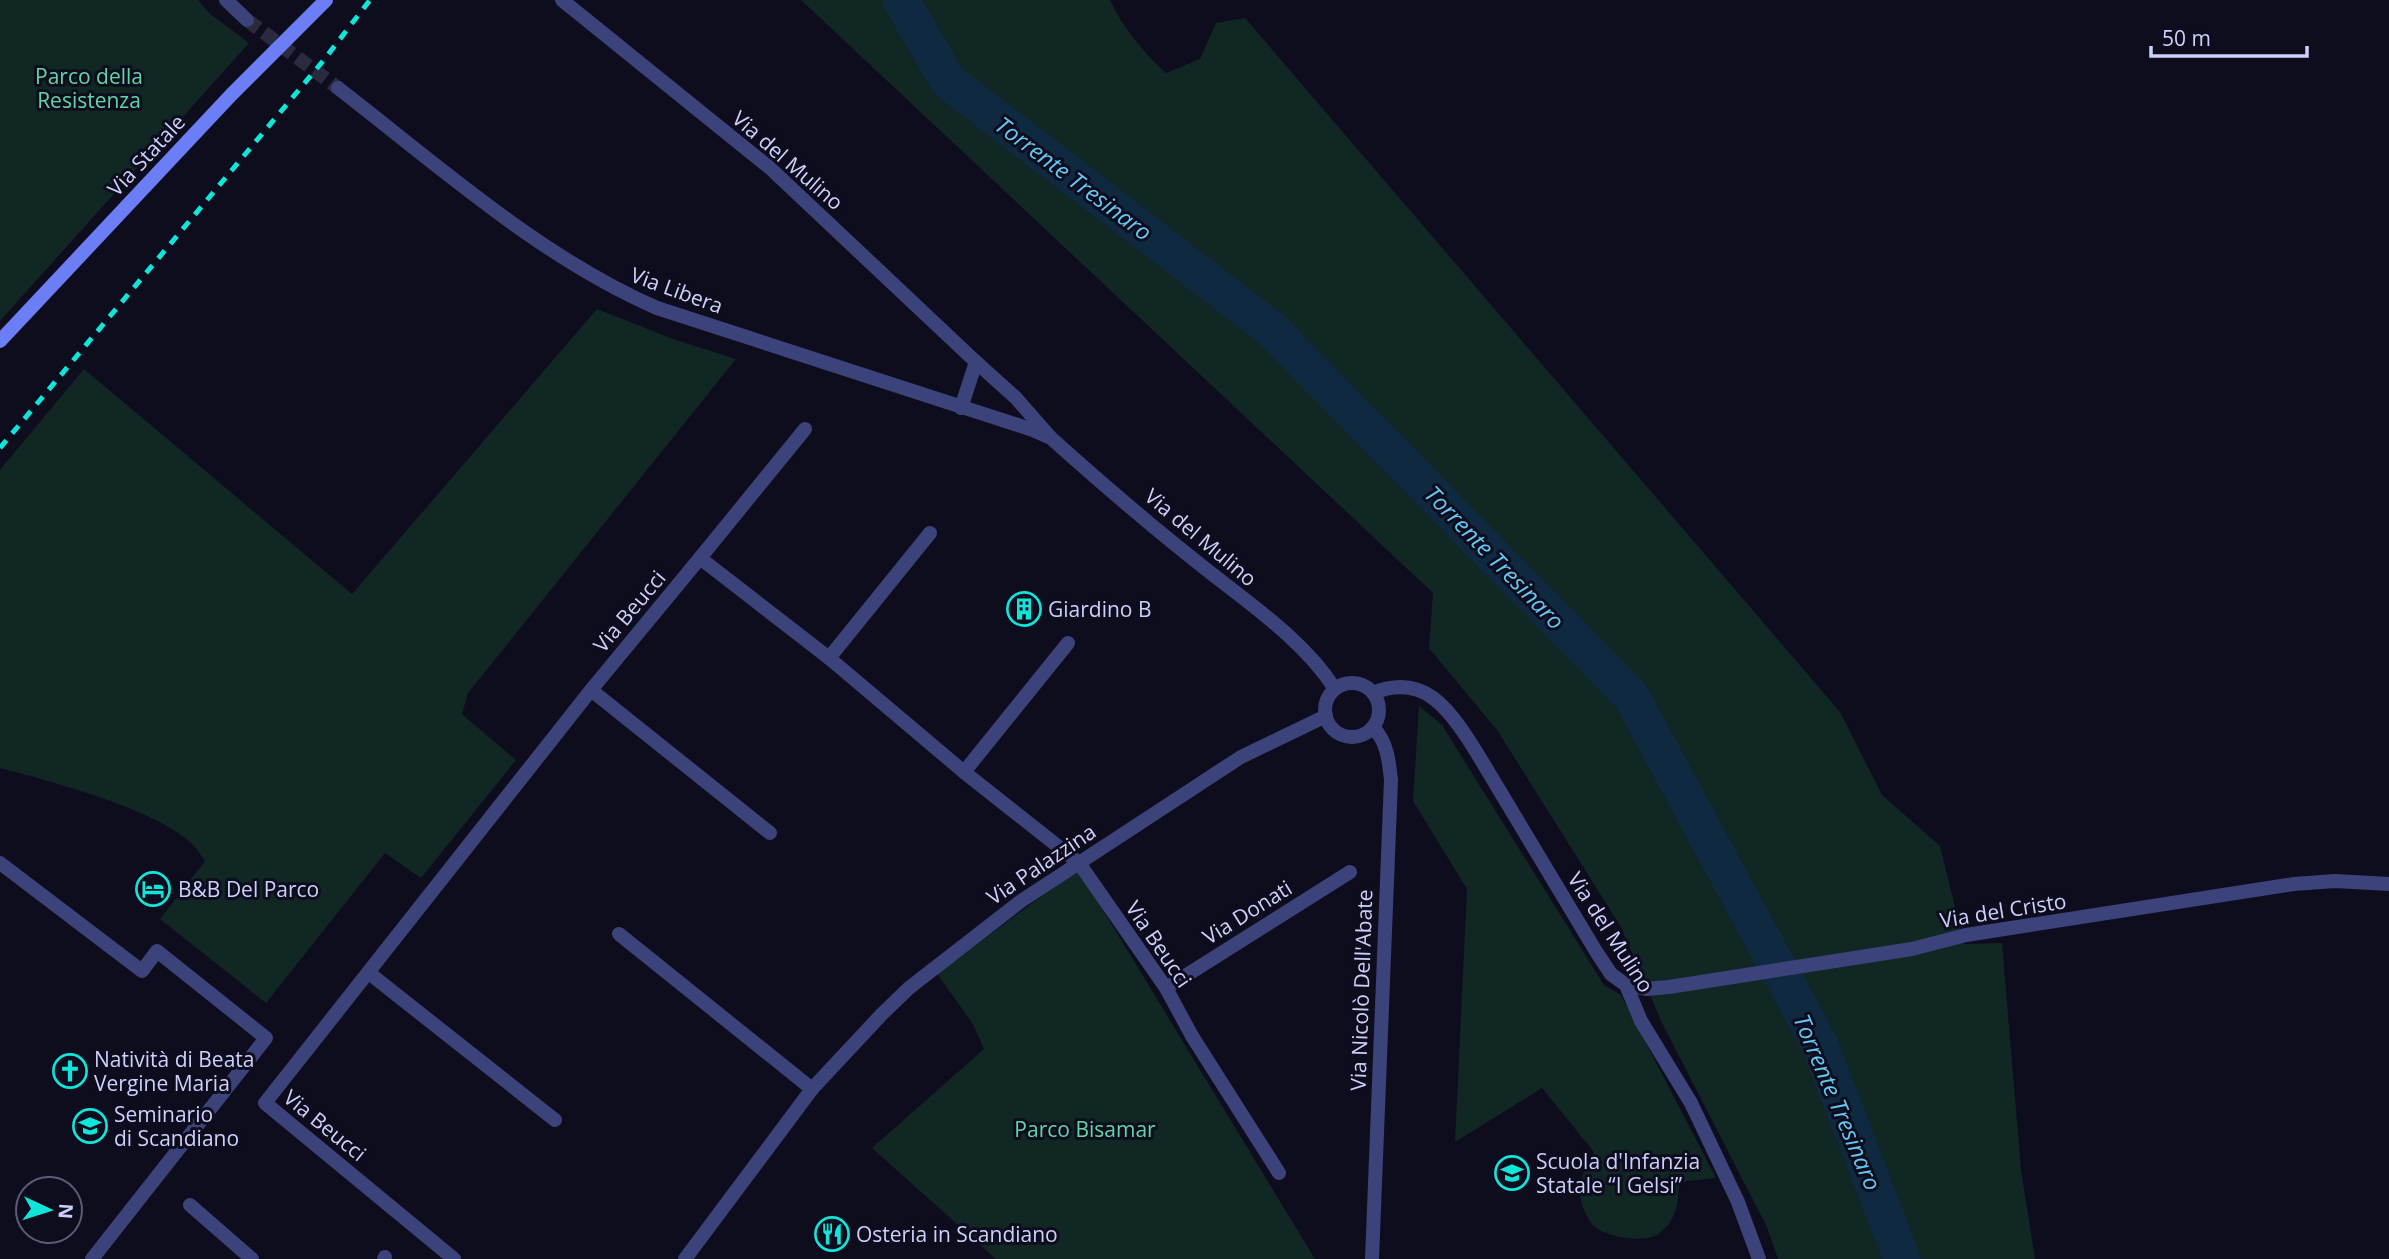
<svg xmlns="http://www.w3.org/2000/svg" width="2389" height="1259" viewBox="0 0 2389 1259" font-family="'Open Sans',sans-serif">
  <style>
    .green { fill: #112723 }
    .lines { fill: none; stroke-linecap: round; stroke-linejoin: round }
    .river { stroke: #0f2a40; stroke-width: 37 }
    .tertiary-tunnel { stroke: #2b2a3f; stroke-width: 14; stroke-dasharray: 14 7; stroke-linecap: butt }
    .pedestrian { stroke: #3c437a; stroke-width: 14 }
    .minor { stroke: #3c437a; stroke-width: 14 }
    .tertiary { stroke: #3c437a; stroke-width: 14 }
    .secondary { stroke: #6c7ef5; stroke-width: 14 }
    .rail { stroke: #10e5d9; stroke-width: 5; stroke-dasharray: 10 9; stroke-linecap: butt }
    .labels { text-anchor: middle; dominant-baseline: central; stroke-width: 6; stroke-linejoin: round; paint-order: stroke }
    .park-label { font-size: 21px; fill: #60d6a6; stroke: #0e0d1e }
    .street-label { font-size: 21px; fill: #ced0fc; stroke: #0e0d1e }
    .poi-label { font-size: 21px; fill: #ced0fc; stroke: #0e0d1e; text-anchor: start }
    .water-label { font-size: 23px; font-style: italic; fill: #63c8f4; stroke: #0e0d1e }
  </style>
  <rect width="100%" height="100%" fill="#0e0d1e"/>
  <g class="green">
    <polygon points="0,0 198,0 209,13 249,43 0,321"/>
    <path d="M801 0H1110C1123 28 1143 52 1166 73L1200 59 1216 23 1245 18 1840 712 1882 795 1940 846 1964 944 2002 943 2021 1170 2035 1259H1778L1767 1227 1662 1023 1621 927 1497 730 1429 648 1433 593Z"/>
    <path d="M597 309 673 339 736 359 468 693 462 714 516 760 421 878 385 853 266 1003 160 919 205 861C201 856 197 849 192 844 157 809 49 781 0 768V470L84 369 352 594Z"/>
    <path d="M1419 706 1442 725 1604 985 1621 995 1716 1178 1679 1182C1678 1197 1678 1211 1669 1224 1666 1227 1660 1233 1657 1235 1641 1243 1602 1237 1591 1223 1584 1213 1579 1199 1580 1187 1581 1175 1588 1163 1594 1152L1542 1088 1455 1142 1467 889 1413 801Z"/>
    <polygon points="1078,869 1315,1259 996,1259 872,1148 984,1049 973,1024 937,974"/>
  </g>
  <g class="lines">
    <polyline class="river" points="901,0 948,81 1270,328 1631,696 1820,1045 1902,1259"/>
    <polyline class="tertiary-tunnel" points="247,20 338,88"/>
    <polyline class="pedestrian" points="1192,1036 1279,1173"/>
    <g class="minor">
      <polyline points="562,0 770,168 976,362"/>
      <polyline points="961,408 976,362 1016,398 1051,438"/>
      <polyline points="700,558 805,429"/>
      <polyline points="829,658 930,533"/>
      <polyline points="591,690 770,833"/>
      <path d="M1373 693C1393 685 1414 684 1433 698 1457 715 1482 762 1498 788 1531 843 1564 898 1597 953L1611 974 1626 985 1641 1021 1691 1103 1738 1202 1759 1259"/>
      <polyline points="964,772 1068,643"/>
      <polyline points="0,863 142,971 157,951 266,1038 92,1259"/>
      <polyline points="619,934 812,1089"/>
      <polyline points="369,973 555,1120"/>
      <polyline points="1626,985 1647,989 1669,987 1912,949 1966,935 2294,884 2335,881 2389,884"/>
      <polyline points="1166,988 1350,872"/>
      <polyline points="190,1205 252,1259"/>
      <polyline points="384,1259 385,1257"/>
      <polyline points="454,1259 265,1103 591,690 700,558 829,658 964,772 1079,863 1166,988 1192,1036"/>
      <polyline points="685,1259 812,1089 882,1014 909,988 1021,901 1079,863 1241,757 1326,716"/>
    </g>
    <g class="tertiary">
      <polyline points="226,0 247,20"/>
      <path d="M338 88C439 166 540 257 657 308L1033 430 1051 438C1100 482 1150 525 1202 566 1247 602 1304 640 1335 689"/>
      <circle cx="1352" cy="710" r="27"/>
      <path d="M1372 1259 1391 780C1389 760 1387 742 1373 727"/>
    </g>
    <polyline class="secondary" points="0,341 231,95 326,0"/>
    <polyline class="rail" points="0,448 323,61 370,0"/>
  </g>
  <defs>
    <g id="building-ring" transform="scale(1.75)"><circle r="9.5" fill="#0e0d1e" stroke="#10e5d9" stroke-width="1.5"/><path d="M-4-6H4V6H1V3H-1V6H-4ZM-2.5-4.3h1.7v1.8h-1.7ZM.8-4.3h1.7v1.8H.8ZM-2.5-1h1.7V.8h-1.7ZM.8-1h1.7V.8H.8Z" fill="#10e5d9"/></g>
    <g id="hotel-ring" transform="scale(1.75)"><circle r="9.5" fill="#0e0d1e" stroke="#10e5d9" stroke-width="1.5"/><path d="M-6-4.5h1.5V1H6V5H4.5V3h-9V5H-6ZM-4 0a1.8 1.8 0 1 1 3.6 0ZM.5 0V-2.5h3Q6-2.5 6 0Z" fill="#10e5d9"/></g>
    <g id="church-ring" transform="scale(1.75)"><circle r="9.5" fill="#0e0d1e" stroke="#10e5d9" stroke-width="1.5"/><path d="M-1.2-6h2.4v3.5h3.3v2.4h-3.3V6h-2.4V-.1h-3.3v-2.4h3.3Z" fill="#10e5d9"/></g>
    <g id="university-ring" transform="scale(1.75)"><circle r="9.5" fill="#0e0d1e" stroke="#10e5d9" stroke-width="1.5"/><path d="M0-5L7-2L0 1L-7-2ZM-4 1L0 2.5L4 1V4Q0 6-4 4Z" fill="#10e5d9"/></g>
    <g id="school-ring" transform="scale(1.75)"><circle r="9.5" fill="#0e0d1e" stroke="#10e5d9" stroke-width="1.5"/><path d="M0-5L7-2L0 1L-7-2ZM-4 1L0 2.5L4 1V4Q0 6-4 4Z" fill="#10e5d9"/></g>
    <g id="restaurant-ring" transform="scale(1.75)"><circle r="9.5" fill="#0e0d1e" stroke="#10e5d9" stroke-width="1.5"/><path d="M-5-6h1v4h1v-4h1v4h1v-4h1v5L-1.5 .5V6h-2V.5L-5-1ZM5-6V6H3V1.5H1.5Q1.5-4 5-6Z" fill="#10e5d9"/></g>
  </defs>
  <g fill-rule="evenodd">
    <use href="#building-ring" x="1024" y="609"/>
    <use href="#hotel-ring" x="153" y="889"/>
    <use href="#church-ring" x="70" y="1071"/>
    <use href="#university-ring" x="90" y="1126"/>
    <use href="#school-ring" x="1512" y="1173"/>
    <use href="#restaurant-ring" x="832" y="1234"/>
  </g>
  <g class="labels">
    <g class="park-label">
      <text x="89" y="76">Parco della<tspan x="89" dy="24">Resistenza</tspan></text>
      <text x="1085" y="1129">Parco Bisamar</text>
    </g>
    <g class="street-label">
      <text transform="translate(146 155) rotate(-47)">Via Statale</text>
      <text transform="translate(788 160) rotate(41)">Via del Mulino</text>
      <text transform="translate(677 290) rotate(20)">Via Libera</text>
      <text transform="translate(1201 537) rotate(40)">Via del Mulino</text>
      <text transform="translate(629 611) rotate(-50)">Via Beucci</text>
      <text transform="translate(1041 864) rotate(-34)">Via Palazzina</text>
      <text transform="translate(2003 910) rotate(-9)">Via del Cristo</text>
      <text transform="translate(1247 912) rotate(-32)">Via Donati</text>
      <text transform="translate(1611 932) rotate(57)">Via del Mulino</text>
      <text transform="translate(1159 944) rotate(56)">Via Beucci</text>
      <text transform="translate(1361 990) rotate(-88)">Via Nicolò Dell'Abate</text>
      <text transform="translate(325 1125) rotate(39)">Via Beucci</text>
    </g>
    <g class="poi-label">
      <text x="1048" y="609">Giardino B</text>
      <text x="178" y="889">B&amp;B Del Parco</text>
      <text x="94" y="1059">Natività di Beata<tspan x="94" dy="24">Vergine Maria</tspan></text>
      <text x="114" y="1114">Seminario<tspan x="114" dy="24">di Scandiano</tspan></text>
      <text x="1536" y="1161">Scuola d'Infanzia<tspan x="1536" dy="24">Statale “I Gelsi”</tspan></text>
      <text x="856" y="1234">Osteria in Scandiano</text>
    </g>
    <g class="water-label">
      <text transform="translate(1074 178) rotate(37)">Torrente Tresinaro</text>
      <text transform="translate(1495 557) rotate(46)">Torrente Tresinaro</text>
      <text transform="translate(1838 1102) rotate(67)">Torrente Tresinaro</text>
    </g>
  </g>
  <g transform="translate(49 1210) rotate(94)"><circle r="33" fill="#0e0d1e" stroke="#5b5b77" stroke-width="2"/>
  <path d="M0-5L12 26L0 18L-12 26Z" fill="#10e5d9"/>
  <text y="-10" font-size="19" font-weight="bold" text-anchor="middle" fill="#ced0fc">N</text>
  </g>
  <path d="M2151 46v10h156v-10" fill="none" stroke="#ced0fc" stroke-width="3.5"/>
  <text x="2162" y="46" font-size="21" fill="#ced0fc" stroke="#0e0d1e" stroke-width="5" paint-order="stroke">50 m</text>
</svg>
